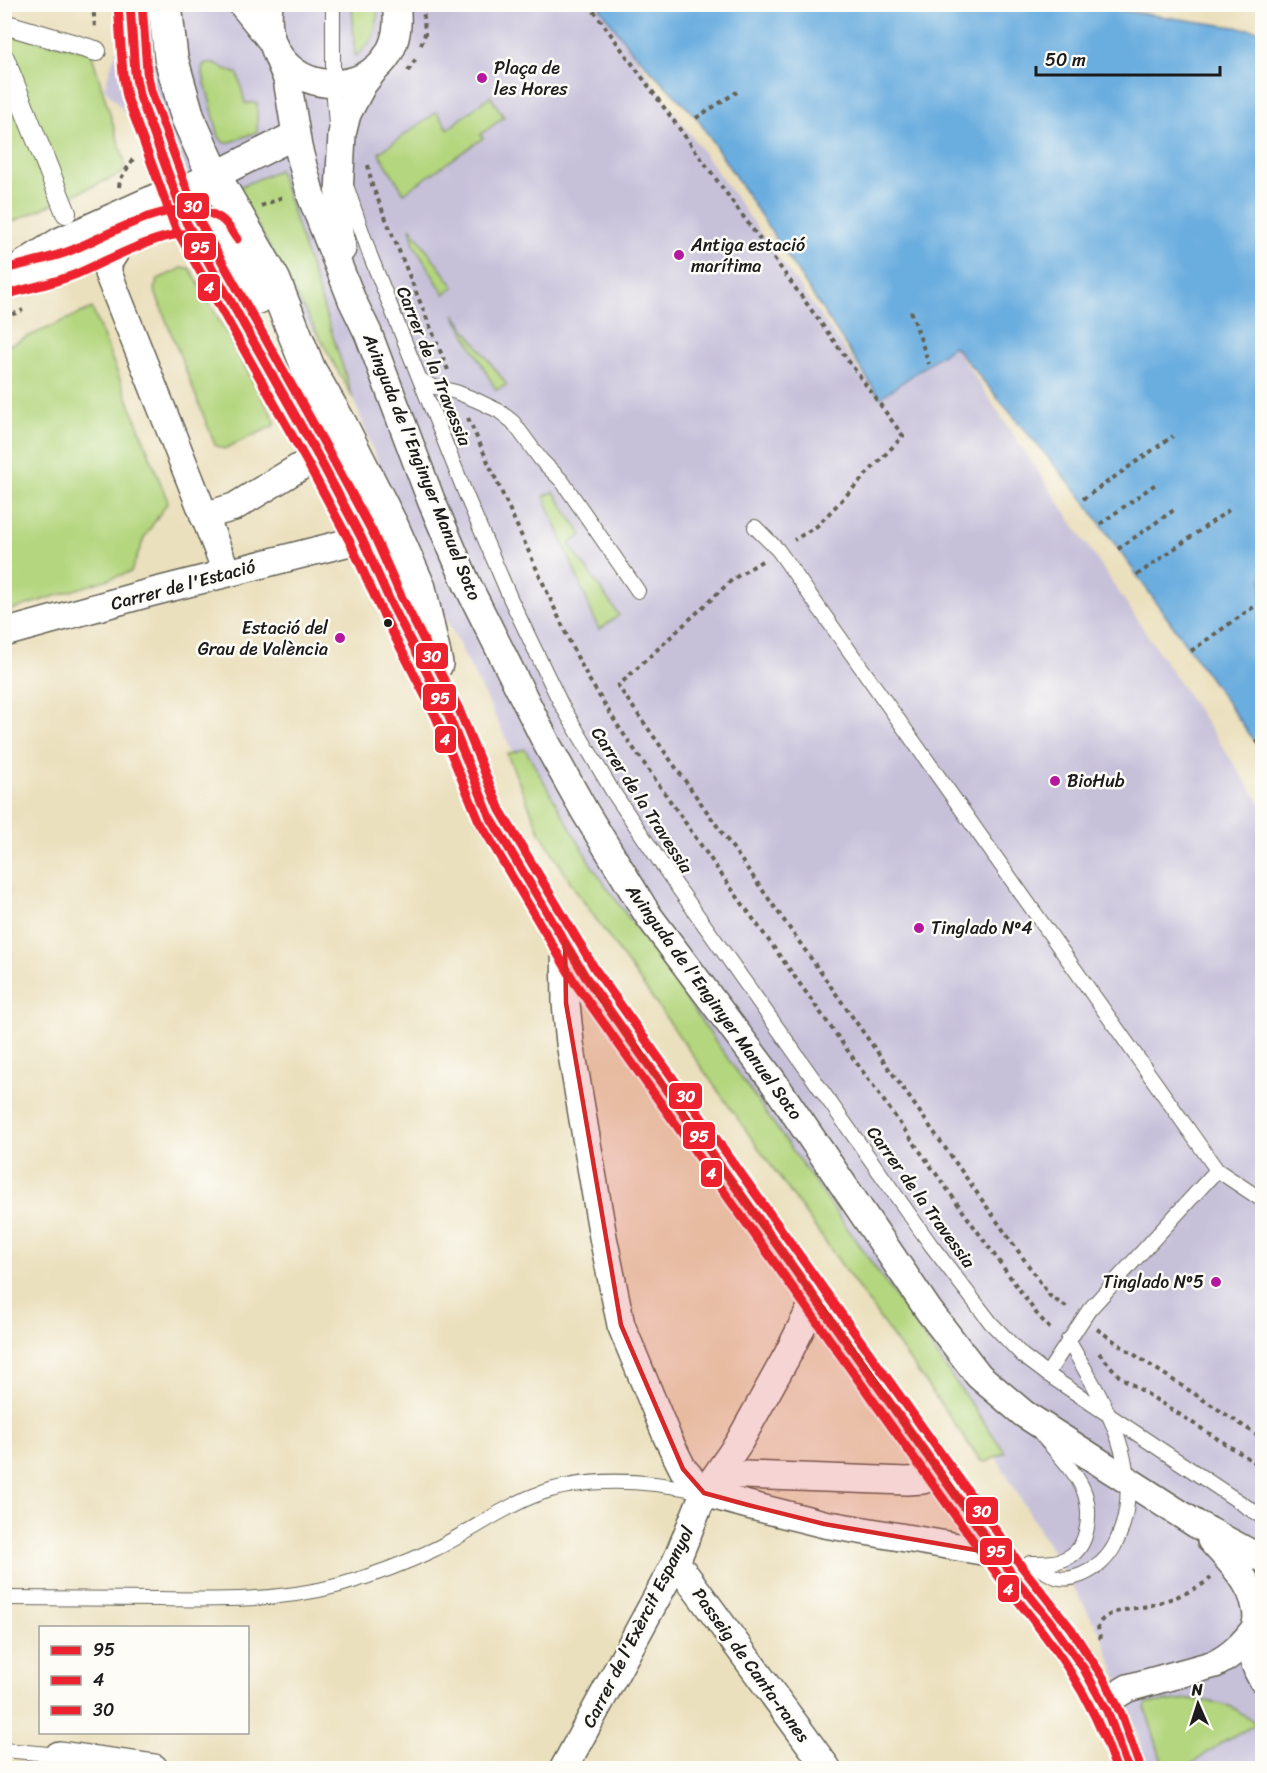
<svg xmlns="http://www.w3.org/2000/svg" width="1267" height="1773" viewBox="0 0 1267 1773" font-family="Sriracha,sans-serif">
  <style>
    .industrial { fill: #c6c0d9 }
    .green { fill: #b4d67e; stroke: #68794d; stroke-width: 1.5 }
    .water { fill: #6baddf; stroke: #44647e; stroke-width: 1.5 }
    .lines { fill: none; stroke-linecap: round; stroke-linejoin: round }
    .service-casing { stroke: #646155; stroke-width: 16 }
    .pedestrian-casing { stroke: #646155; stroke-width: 22 }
    .minor-casing { stroke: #646155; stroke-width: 30 }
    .secondary-casing { stroke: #646155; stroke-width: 36 }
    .primary-casing { stroke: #646155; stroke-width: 36 }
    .path { stroke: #646155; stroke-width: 4; stroke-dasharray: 4.5 4.5; stroke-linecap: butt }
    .service { stroke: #fff; stroke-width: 14 }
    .pedestrian { stroke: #fff; stroke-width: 20 }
    .minor { stroke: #fff; stroke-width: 27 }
    .secondary { stroke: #fff; stroke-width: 33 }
    .primary { stroke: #fff; stroke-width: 33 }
    .bus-1-casing { stroke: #fdfcf7; stroke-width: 14 }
    .bus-2-casing { stroke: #fdfcf7; stroke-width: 14 }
    .bus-3-casing { stroke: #fdfcf7; stroke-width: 14 }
    .bus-1 { stroke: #ed222e; stroke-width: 9 }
    .bus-2 { stroke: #ed222e; stroke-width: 9 }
    .bus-3 { stroke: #ed222e; stroke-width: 9 }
    .marked { fill: #d62828; fill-opacity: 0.2; stroke: #d62828; stroke-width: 4.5; stroke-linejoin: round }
    .poi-dot { fill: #b5179e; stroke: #fdfcf7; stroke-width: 2 }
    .bus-dot { fill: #1c1c1c; stroke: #fdfcf7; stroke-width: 2 }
    .labels { text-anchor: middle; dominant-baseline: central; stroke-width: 5; stroke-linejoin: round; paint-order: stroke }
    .poi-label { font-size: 18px; fill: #1c1c1c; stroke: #fdfcf7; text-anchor: start }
    .street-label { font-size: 18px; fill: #1c1c1c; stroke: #fdfcf7 }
    .line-badge { stroke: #fdfcf7; stroke-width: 2 }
    .badge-label { font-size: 16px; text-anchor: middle; font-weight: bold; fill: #fff }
  </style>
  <rect width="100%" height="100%" fill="#fdfcf7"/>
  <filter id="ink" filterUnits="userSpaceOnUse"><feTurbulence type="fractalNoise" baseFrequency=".0167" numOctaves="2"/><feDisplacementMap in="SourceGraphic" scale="12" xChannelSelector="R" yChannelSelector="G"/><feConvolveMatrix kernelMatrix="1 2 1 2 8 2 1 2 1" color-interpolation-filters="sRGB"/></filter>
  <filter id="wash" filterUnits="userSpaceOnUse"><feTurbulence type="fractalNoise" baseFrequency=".008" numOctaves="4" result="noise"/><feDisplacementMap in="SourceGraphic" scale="24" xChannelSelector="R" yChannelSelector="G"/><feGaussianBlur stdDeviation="1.35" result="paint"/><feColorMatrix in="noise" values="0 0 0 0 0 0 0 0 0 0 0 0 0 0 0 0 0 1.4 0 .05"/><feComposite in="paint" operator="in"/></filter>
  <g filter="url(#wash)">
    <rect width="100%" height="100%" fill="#ebe0be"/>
    <polygon class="industrial" points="131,5 604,5 600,8 879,398 954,346 1262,806 1262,1768 1145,1768 1138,1734 1101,1634 990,1447 549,825 405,536 340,362 104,88"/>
    <g class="green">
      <path d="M352 5H376C380 25 374 44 355 56Z"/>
      <polygon points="5,34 91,52 125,163 123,173 5,225"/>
      <polygon points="207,63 212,63 238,74 245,103 257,103 257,132 228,143 224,143 219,137 202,70 203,65"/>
      <polygon points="490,96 504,117 480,135 483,138 404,193 379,153 437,112 448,129"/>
      <polygon points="279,170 350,389 353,398 237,188"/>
      <polygon points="410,227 454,287 444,294 414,245"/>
      <polygon points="182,268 189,268 192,272 275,421 274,425 271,427 224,449 215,445 154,289 158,279"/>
      <polygon points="92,308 168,502 145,536 131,572 5,612 5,347"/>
      <polygon points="454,314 507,385 496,390"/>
      <polygon points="554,492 582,535 569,544 619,615 599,630 544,496"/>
      <polygon points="525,749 592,866 1005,1452 987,1462 981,1461 576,891 540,832 507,754"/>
      <polygon points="1190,1699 1213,1702 1232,1707 1257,1724 1224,1741 1186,1768 1164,1768 1145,1707 1147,1703"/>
    </g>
    <polygon class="water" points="604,5 1077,4 1262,31 1262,752 1083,499 954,346 880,398 697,118 631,50 600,8"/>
  </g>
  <g filter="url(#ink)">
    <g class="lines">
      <g class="service-casing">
        <g id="service">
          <polyline points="333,4 333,85 336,125"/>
          <polyline points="347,188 370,255 466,495 511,600 561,704 613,792 669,875 931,1245 991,1323 1023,1356 1047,1374 1262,1517"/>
          <polyline points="421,380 431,386 456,392 476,400 499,411 513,422 541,460 562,481 638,591"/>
          <polyline points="755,527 778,550 1217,1170 1262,1200"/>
          <polyline points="1047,1374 1089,1310 1217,1170"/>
          <path d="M1030 1563C1039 1568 1049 1575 1059 1578 1073 1581 1090 1572 1101 1563 1113 1552 1118 1540 1123 1524 1142 1458 1099 1395 1068 1340"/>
          <path d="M1033 1563C1045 1563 1058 1563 1069 1557 1089 1546 1091 1513 1085 1494 1078 1473 1055 1451 1041 1434"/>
          <path d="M4 1598C56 1598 107 1599 159 1599 219 1600 281 1601 340 1585 371 1576 404 1564 433 1550 467 1534 498 1510 533 1496 585 1475 645 1480 699 1491"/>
          <polyline points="4,1750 59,1755"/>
        </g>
      </g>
      <g class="pedestrian-casing">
        <g id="pedestrian">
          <polyline points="4,24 96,51"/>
          <polyline points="4,58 66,213"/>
        </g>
      </g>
      <g class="minor-casing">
        <g id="minor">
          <polyline points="242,4 270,39"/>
          <path d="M269 4C256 111 412 109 396 4"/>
          <polyline points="276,52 287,79 298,147 311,196 352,300 368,333 431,500 467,584 547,744 585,812 648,915 772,1080 929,1311 979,1376 1024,1414 1196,1524 1248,1552 1262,1558"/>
          <polyline points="176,192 214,176 295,135"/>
          <polyline points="123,240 108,263 108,273 227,573"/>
          <polyline points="342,249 338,214 342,134 347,114 363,84 374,70"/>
          <polyline points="204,516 234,507 318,456"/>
          <polyline points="4,633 145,594 362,539"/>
          <polyline points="565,942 566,1003 570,1043 603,1237 621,1325 668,1439 683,1469 704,1493 748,1505 824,1524 999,1554"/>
          <polyline points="718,1474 907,1481 923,1480 940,1472"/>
          <path d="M1211 1540C1232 1564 1258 1587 1257 1621"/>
          <polyline points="676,1562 827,1768"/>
          <path d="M1256 1624C1251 1643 1251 1662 1262 1679"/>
          <path d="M1103 1703 1128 1688 1215 1664C1233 1655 1244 1643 1256 1627"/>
          <polyline points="59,1755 154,1768"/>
          <polyline points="564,1768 676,1562 704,1493 738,1444 788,1354 816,1298"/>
        </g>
      </g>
      <g class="secondary-casing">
        <g id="secondary">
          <polyline points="165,4 171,58 188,118 214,176 274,281 309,370 341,426 392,527 419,588 436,664"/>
          <path d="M176 192 186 222 318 456 362 539 390 601 447 712 489 815 585 976 1012 1574C1045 1614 1080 1656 1103 1703 1113 1724 1121 1746 1128 1768"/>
          <path d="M11 281C31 275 53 270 73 262 110 247 185 199 220 235L258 297"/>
        </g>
      </g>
      <g class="primary-casing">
        <polyline id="primary" points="4,280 61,244 176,192 139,94 135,73 130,4"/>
      </g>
      <g class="path">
        <polyline points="93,4 95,28"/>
        <polyline points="588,4 596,14 903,436 817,526 794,540"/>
        <polyline points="421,45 425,34 423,5"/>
        <polyline points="408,71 417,57"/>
        <polyline points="696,118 737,92"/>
        <polyline points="368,165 372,185 448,370"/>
        <polyline points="119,187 120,180 133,159"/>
        <polyline points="261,206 285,196"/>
        <polyline points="911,311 929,364"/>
        <polyline points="4,318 23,310"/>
        <polyline points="468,418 573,649 590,681 618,726 721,874 1036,1313 1052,1331"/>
        <polyline points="1083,499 1173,436"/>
        <polyline points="1100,524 1157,483"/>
        <polyline points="1118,549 1174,510"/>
        <polyline points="762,561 733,579 618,686 1050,1296 1069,1309"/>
        <polyline points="1137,575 1229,510"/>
        <polyline points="1191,651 1262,601"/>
        <polyline points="1256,743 1262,739"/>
        <polyline points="1097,1329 1121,1346 1262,1438"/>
        <polyline points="1099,1353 1119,1376 1262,1467"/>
        <path d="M1101 1639C1098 1631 1096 1625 1103 1619 1115 1609 1134 1609 1148 1606 1169 1600 1194 1592 1211 1578"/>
      </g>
      <use href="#service" class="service"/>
      <use href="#pedestrian" class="pedestrian"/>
      <use href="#minor" class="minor"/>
      <use href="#secondary" class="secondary"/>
      <use href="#primary" class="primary"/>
      <g class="bus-1-casing">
        <polyline id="bus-1" points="130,4 135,73 139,94 186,222 318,456 362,539 390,601 447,712 489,815 585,976 1012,1574 1049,1620 1084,1669 1107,1711 1128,1768"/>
      </g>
      <g class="bus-2-casing">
        <g id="bus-2">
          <path d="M118 5 123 74 127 97 175 227 307 462 351 544 379 606 436 717 479 821 575 983 1002 1581C1053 1643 1090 1691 1116 1768"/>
          <path d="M7 294C30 288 53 283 74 275 105 263 175 220 206 238 211 241 214 248 217 253"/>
        </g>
      </g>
      <g class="bus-3-casing">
        <g id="bus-3">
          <polyline points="142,4 147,71 151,91 197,217 328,450 373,533 401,596 458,707 500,810 595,969 1022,1567 1071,1629 1104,1679 1121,1714 1139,1764"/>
          <path d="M4 269C25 264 47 259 67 252 109 236 175 191 220 218 228 223 232 232 237 239"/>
        </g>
      </g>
      <use href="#bus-1" class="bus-1"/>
      <use href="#bus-2" class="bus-2"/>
      <use href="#bus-3" class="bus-3"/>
    </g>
  </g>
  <path class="marked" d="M565 942 585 976 999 1554 824 1524 748 1505 704 1493 683 1469 621 1325 566 1003Z"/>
  <g class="poi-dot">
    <circle cx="482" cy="78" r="6"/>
    <circle cx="679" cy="255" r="6"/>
    <circle cx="340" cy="638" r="6"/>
    <circle cx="1055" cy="781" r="6"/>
    <circle cx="919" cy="928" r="6"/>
    <circle cx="1216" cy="1282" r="6"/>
  </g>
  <circle class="bus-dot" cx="388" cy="623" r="5"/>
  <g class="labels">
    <g class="poi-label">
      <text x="494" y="68">Plaça de<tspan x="494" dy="21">les Hores</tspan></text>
      <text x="691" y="245">Antiga estació<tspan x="691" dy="21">marítima</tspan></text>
      <text x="328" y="628" text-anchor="end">Estació del<tspan x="328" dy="21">Grau de València</tspan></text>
      <text x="1067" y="781">BioHub</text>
      <text x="931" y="928">Tinglado Nº4</text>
      <text x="1204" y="1282" text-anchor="end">Tinglado Nº5</text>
    </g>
    <g class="street-label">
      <text transform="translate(434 366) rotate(68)">Carrer de la Travessia</text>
      <text transform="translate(422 467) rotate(68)">Avinguda de l'Enginyer Manuel Soto</text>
      <text transform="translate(183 585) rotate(-15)">Carrer de l'Estació</text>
      <text transform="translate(642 800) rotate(57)">Carrer de la Travessia</text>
      <text transform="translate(714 1002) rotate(54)">Avinguda de l'Enginyer Manuel Soto</text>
      <text transform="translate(921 1197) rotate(54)">Carrer de la Travessia</text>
      <text transform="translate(638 1627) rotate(-63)">Carrer de l'Exèrcit Espanyol</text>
      <text transform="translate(751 1665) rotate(54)">Passeig de Canta-ranes</text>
    </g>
  </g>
  <g class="line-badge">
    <rect x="176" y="192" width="34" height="28" rx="6" fill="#ed222e"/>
    <rect x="183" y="232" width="34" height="29" rx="6" fill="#ed222e"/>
    <rect x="197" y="273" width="24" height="29" rx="6" fill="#ed222e"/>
    <rect x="415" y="642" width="34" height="28" rx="6" fill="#ed222e"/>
    <rect x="422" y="683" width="35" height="29" rx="6" fill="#ed222e"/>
    <rect x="434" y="725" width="23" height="29" rx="6" fill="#ed222e"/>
    <rect x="668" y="1082" width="35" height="28" rx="6" fill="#ed222e"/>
    <rect x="682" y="1121" width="34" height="29" rx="6" fill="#ed222e"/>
    <rect x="700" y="1159" width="23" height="29" rx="6" fill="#ed222e"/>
    <rect x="965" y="1496" width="34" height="29" rx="6" fill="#ed222e"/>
    <rect x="979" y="1537" width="34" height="29" rx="6" fill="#ed222e"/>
    <rect x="997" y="1574" width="23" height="29" rx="6" fill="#ed222e"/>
  </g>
  <g class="badge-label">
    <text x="193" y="212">30</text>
    <text x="200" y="253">95</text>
    <text x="209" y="293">4</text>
    <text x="432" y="662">30</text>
    <text x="440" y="704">95</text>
    <text x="445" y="745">4</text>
    <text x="686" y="1102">30</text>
    <text x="699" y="1142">95</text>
    <text x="711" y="1179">4</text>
    <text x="982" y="1517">30</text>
    <text x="996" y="1557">95</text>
    <text x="1008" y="1595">4</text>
  </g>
  <rect width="1267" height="1773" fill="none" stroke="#fdfcf7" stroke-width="24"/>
  <rect x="39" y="1626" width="210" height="108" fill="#fdfcf7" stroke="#a3a29f" stroke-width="1.5"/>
  <rect x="51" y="1646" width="30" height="9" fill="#ed222e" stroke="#a3a29f" stroke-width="1.5"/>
  <text x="93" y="1656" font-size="18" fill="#1c1c1c">95</text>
  <rect x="51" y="1676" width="30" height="9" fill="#ed222e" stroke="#a3a29f" stroke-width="1.5"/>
  <text x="93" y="1686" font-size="18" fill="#1c1c1c">4</text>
  <rect x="51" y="1706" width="30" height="9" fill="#ed222e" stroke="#a3a29f" stroke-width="1.5"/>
  <text x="93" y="1716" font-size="18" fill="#1c1c1c">30</text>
  <g transform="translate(1198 1704) rotate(357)" stroke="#fdfcf7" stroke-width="4.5" paint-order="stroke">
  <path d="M0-4.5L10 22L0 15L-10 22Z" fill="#1c1c1c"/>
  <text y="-9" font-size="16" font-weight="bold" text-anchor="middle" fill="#1c1c1c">N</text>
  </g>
  <path d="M1036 66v9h184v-9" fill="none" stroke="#1c1c1c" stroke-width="3"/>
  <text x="1045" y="66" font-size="18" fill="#1c1c1c" stroke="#fdfcf7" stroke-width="4.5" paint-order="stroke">50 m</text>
</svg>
